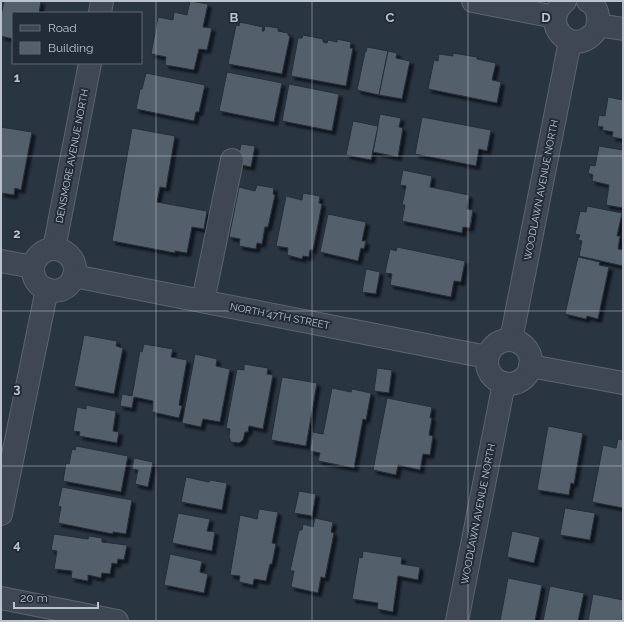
<svg xmlns="http://www.w3.org/2000/svg" width="624" height="622" viewBox="0 0 624 622" font-family="Raleway,sans-serif">
  <style>
    .building { fill: #53606c; stroke: #242e39; filter: url(#shadow) }
    .lines { fill: none; stroke-linecap: round; stroke-linejoin: round }
    .minor-casing { stroke: #5c656f; stroke-width: 24 }
    .minor { stroke: #3e4752; stroke-width: 22 }
    .grid { fill: none; stroke: #bbc2cb; stroke-width: 1; stroke-opacity: 0.55 }
    .labels { text-anchor: middle; dominant-baseline: central; stroke-width: 4; stroke-linejoin: round; paint-order: stroke }
    .street-label { font-size: 10px; fill: #bbc2cb; stroke: #222c37 }
    .grid-label { font-size: 13px; text-anchor: middle; font-weight: bold; fill: #bbc2cb; stroke: #222c37; stroke-width: 4; stroke-linejoin: round; paint-order: stroke }
  </style>
  <defs>
    <filter id="shadow"><feDropShadow dx="3.5" dy="3.5" stdDeviation="1" flood-color="#0009"/></filter>
  </defs>
  <rect width="100%" height="100%" fill="#2a3542"/>
  <g class="building">
    <polygon points="4,1 41,1 39,13 13,13 13,39 1,36 1,16"/>
    <polygon points="190,1 208,4 203,27 212,28 207,50 199,49 194,70 165,65 166,57 151,54 158,17 173,20 174,12 187,15"/>
    <polygon points="240,22 263,27 262,31 264,31 265,26 278,28 278,31 288,33 288,35 290,36 282,74 228,64 236,25 239,26"/>
    <polygon points="303,35 323,39 323,42 327,43 328,40 337,42 337,39 351,42 350,48 353,48 346,86 291,76 298,38 302,38"/>
    <polygon points="367,47 388,51 379,95 357,90 365,52 366,52"/>
    <polygon points="388,51 397,53 396,58 410,61 402,99 379,95"/>
    <polygon points="453,53 477,57 477,59 496,63 492,80 501,82 497,103 428,89 434,60 438,61 439,54 453,56"/>
    <polygon points="227,72 282,83 274,122 219,111"/>
    <polygon points="146,73 205,85 199,112 196,112 194,121 136,109 140,89 142,89"/>
    <polygon points="289,84 339,94 332,131 282,121"/>
    <polygon points="608,97 623,100 623,135 622,139 612,137 613,132 602,130 603,127 597,126 599,115 605,116"/>
    <polygon points="380,114 401,118 399,127 403,128 398,157 373,152"/>
    <polygon points="422,117 491,130 487,151 479,149 476,166 415,154"/>
    <polygon points="353,121 378,126 371,160 346,155"/>
    <polygon points="1,127 32,132 21,190 15,188 14,195 1,193"/>
    <polygon points="132,128 175,136 166,188 160,187 157,202 207,211 204,229 192,227 187,253 175,251 175,253 112,241"/>
    <polygon points="241,144 255,146 251,167 237,164"/>
    <polygon points="599,146 623,150 623,208 606,205 609,185 592,181 593,175 588,173 590,165 595,166"/>
    <polygon points="403,170 432,176 430,187 469,195 467,209 473,210 470,228 463,227 462,233 402,221 405,205 402,205 406,186 400,185"/>
    <polygon points="257,185 274,188 273,194 275,195 268,227 265,227 262,244 257,243 256,249 239,246 240,239 229,237 239,187 255,191"/>
    <polygon points="303,193 320,196 319,203 322,204 313,250 310,250 309,257 303,256 302,259 287,255 288,248 276,246 286,196 302,200"/>
    <polygon points="587,206 622,213 617,236 620,236 618,249 623,250 623,266 579,256 582,241 578,240 580,235 575,234 580,211 586,212"/>
    <polygon points="328,214 366,222 362,241 366,241 364,249 361,248 358,261 320,252"/>
    <polygon points="397,247 465,261 461,282 454,281 451,297 390,285 392,274 385,273 390,249 396,251"/>
    <polygon points="578,257 600,262 599,265 609,267 598,319 587,316 586,319 565,314"/>
    <polygon points="366,269 380,272 376,294 362,292"/>
    <polygon points="84,335 117,341 116,346 123,348 114,394 74,386"/>
    <polygon points="144,344 173,349 171,357 187,360 179,405 182,406 179,418 152,412 153,401 134,397 132,408 120,406 122,394 132,396 140,351 142,352"/>
    <polygon points="195,354 217,359 216,366 230,369 220,422 203,419 201,427 182,423"/>
    <polygon points="244,364 268,368 267,374 273,375 263,429 249,426 248,432 245,432 243,440 239,443 231,442 229,437 230,429 226,428 237,369 244,370"/>
    <polygon points="377,368 392,370 389,393 374,391"/>
    <polygon points="282,377 317,383 306,446 271,440"/>
    <polygon points="332,388 351,392 352,389 371,393 366,420 363,419 354,468 318,461 320,453 310,451 313,432 323,434"/>
    <polygon points="387,398 432,407 430,418 432,418 429,435 433,436 430,455 423,454 420,470 398,465 396,475 373,470"/>
    <polygon points="86,405 116,411 113,431 119,432 117,443 79,436 80,432 73,431 77,407 86,409"/>
    <polygon points="548,426 583,433 574,484 571,483 569,495 537,490"/>
    <polygon points="618,439 623,440 623,508 592,502 603,445 616,448"/>
    <polygon points="76,446 128,456 121,492 63,481 66,463 69,464 72,449 75,450"/>
    <polygon points="134,458 153,462 148,487 135,484 138,470 132,469"/>
    <polygon points="186,477 209,482 210,480 227,483 222,510 181,502"/>
    <polygon points="62,487 132,500 126,534 113,532 113,534 58,523 61,507 58,506"/>
    <polygon points="299,491 316,494 312,516 294,513"/>
    <polygon points="565,508 595,513 590,540 560,535"/>
    <polygon points="259,509 278,512 272,543 276,544 272,564 270,564 266,581 254,579 253,585 239,582 240,576 230,575 240,515 257,519"/>
    <polygon points="178,513 210,519 207,531 215,532 212,551 172,543"/>
    <polygon points="315,518 333,522 331,532 334,533 325,578 321,577 318,593 291,587 294,571 290,571 299,530 302,530 303,524 313,527"/>
    <polygon points="512,531 540,537 534,563 507,557"/>
    <polygon points="54,534 88,539 89,536 102,538 102,542 127,545 124,560 118,559 117,564 112,563 110,574 102,573 101,578 88,575 88,581 71,578 72,571 54,569 57,551 51,550"/>
    <polygon points="363,551 402,557 401,564 420,567 418,580 398,576 393,612 377,609 378,603 352,599 359,557 362,558"/>
    <polygon points="170,554 202,561 200,572 208,574 204,593 164,585"/>
    <polygon points="508,578 542,585 535,621 500,621"/>
    <polygon points="550,586 584,593 578,621 543,621"/>
    <polygon points="593,594 623,600 622,621 588,621"/>
  </g>
  <g class="lines">
    <g class="minor-casing">
      <g id="minor">
        <polyline points="473,1 555,17"/>
        <path d="M565 1C539 23 570 56 592 35 597 31 598 25 598 18 598 11 594 4 588 1"/>
        <polyline points="100,13 102,1"/>
        <polyline points="598,25 623,29"/>
        <polyline points="54,249 90,63"/>
        <circle cx="54" cy="270" r="21"/>
        <polyline points="1,261 33,267"/>
        <polyline points="74,276 487,357"/>
        <polyline points="203,301 232,160"/>
        <polyline points="511,340 570,41"/>
        <circle cx="509" cy="362" r="22"/>
        <polyline points="530,366 623,383"/>
        <polyline points="1,514 47,289"/>
        <polyline points="1,598 117,621"/>
        <polyline points="457,621 504,383"/>
      </g>
    </g>
    <use href="#minor" class="minor"/>
  </g>
  <path class="grid" d="M156 1V621M312 1V621M468 1V621M1 156H623M1 311H623M1 466H623"/>
  <g class="labels">
    <g class="street-label">
      <text transform="translate(72 156) rotate(-79)">DENSMORE AVENUE NORTH</text>
      <text transform="translate(541 190) rotate(-79)">WOODLAWN AVENUE NORTH</text>
      <text transform="translate(280 316) rotate(11)">NORTH 47TH STREET</text>
      <text transform="translate(478 514) rotate(-79)">WOODLAWN AVENUE NORTH</text>
    </g>
  </g>
  <g class="grid-label">
    <text x="234" y="22">B</text>
    <text x="390" y="22">C</text>
    <text x="546" y="22">D</text>
    <text x="17" y="82">1</text>
    <text x="17" y="238">2</text>
    <text x="17" y="393">3</text>
    <text x="17" y="549">4</text>
  </g>
  <rect width="624" height="622" fill="none" stroke="#bbc2cb" stroke-width="4"/>
  <rect x="12" y="12" width="130" height="52" fill="#222c37" stroke="#5f6872"/>
  <rect x="20" y="25" width="20" height="6" fill="#3e4752" stroke="#5f6872"/>
  <text x="48" y="32" font-size="12" fill="#bbc2cb">Road</text>
  <rect x="20" y="42" width="20" height="12" fill="#53606c" stroke="#5f6872"/>
  <text x="48" y="52" font-size="12" fill="#bbc2cb">Building</text>
  <path d="M14 602v6h84v-6" fill="none" stroke="#bbc2cb" stroke-width="2"/>
  <text x="20" y="602" font-size="12" fill="#bbc2cb" stroke="#222c37" stroke-width="3" paint-order="stroke">20 m</text>
</svg>
